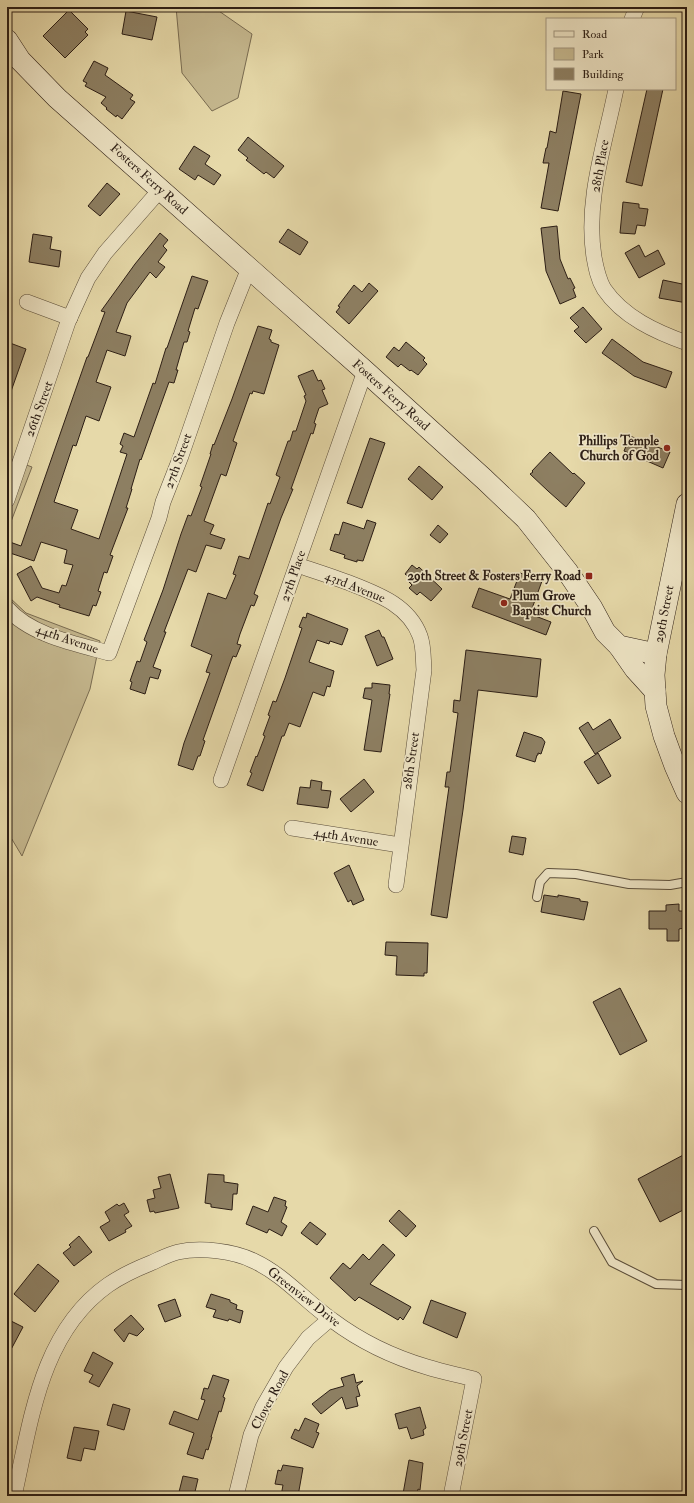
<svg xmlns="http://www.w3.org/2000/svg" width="694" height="1503" viewBox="0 0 694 1503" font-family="'IM FELL Double Pica',serif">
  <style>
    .green { fill: #c6b990; stroke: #796c52 }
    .building { fill: #8d7f62; stroke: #2c1e15 }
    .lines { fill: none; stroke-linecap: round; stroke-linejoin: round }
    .lane-casing { stroke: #5a4d3a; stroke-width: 10 }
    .street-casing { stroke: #5a4d3a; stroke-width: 16 }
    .secondary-casing { stroke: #2c1e15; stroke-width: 22 }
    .lane { stroke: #efe6c7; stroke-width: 8 }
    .street { stroke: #efe6c7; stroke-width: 15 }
    .secondary { stroke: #efe6c7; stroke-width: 21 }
    .poi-dot { fill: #8f2418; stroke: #efe6c7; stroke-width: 1.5 }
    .labels { text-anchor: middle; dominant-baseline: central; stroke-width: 3.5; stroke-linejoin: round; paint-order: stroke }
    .street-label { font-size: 13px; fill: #2c1e15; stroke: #efe6c7 }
    .poi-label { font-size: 13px; font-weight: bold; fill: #2c1e15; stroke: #efe6c7; text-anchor: end }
  </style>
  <rect width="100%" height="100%" fill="#e6d9a9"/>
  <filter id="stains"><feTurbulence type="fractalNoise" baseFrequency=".005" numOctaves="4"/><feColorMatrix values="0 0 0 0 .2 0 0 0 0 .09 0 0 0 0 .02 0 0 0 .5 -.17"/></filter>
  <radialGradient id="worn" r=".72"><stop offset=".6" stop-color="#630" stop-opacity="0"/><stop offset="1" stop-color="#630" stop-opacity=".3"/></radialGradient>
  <g class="green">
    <polygon points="176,7 216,7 216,9 252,34 238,98 212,111 182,73"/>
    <polygon points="7,458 32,467 7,532"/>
    <polygon points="7,590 9,597 26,613 100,641 90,689 22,856 7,831"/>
  </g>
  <g class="building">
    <polygon points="69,10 88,29 85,32 88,35 65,58 43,36"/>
    <polygon points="126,11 157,17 152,40 122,34"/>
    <polygon points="94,61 108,68 105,75 133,95 130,99 135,102 122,119 117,115 116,117 106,109 107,108 101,103 106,97 85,86 87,83 83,81"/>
    <polygon points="647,89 663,89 642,186 626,182"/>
    <polygon points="563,91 581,94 558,211 541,208 549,163 543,163 546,148 547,148 550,131 556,133"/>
    <polygon points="248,137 284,166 274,178 266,172 264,174 246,160 248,158 238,150"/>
    <polygon points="194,146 210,156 205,164 221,175 214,185 198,175 195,180 179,169"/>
    <polygon points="107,183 120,194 100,216 88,206"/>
    <polygon points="623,202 639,204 639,208 648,209 645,226 637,225 635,234 620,233"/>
    <polygon points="557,226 560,259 568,279 570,278 575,288 573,289 576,297 560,304 546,271 541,228"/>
    <polygon points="288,229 308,242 300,255 279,242"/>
    <polygon points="160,233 168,240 163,246 167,250 158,262 165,267 156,278 150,272 127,303 116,332 131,336 125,356 107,350 96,382 111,387 99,421 86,416 76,446 73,445 54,502 78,510 71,529 99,539 127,454 120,452 123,446 120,444 124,433 134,437 153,383 155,384 166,348 167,348 192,276 208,281 198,309 195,308 188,331 190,332 187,342 184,342 176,370 178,370 174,383 169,382 141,460 140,459 131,489 132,489 126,508 128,508 110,555 113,556 107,573 104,572 98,591 101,592 96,606 93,605 89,616 59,607 60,605 37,597 31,601 17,574 31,566 42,588 59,593 62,585 66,586 73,565 64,563 67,550 41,542 34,561 7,552 7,541 21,546 87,357 88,357 105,312 101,311 135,264"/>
    <polygon points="33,234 52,237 50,249 61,251 59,267 29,262"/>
    <polygon points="639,245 645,257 658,250 665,264 639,278 625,253"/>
    <polygon points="663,280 687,285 687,303 659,298"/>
    <polygon points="369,283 378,291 349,324 336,312 340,307 338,306 354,285 362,292"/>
    <polygon points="583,307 602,329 586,343 574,331 579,327 570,318"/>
    <polygon points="258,326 272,330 269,339 271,340 271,342 279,345 264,394 253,391 252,394 250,393 233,441 237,443 226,476 221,474 204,521 214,525 210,534 225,539 221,549 206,545 196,572 188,569 164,632 166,632 153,667 161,670 158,679 150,677 145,694 130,689 132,682 130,681 137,661 140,662 147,642 144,640 163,590 181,534 188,515 191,516 202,487 200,486 211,454 210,454 213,444 214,445 232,399"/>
    <polygon points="612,339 643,362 672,372 666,388 634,376 602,353"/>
    <polygon points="406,342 425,358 423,360 427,364 418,375 411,370 410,371 401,364 398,367 386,357 394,347 399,351"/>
    <polygon points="10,343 26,349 9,397 7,396 7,351"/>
    <polygon points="313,370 318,381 321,380 325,389 322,390 328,404 319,408 314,423 316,424 313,434 311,433 291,489 293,489 281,518 254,594 258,596 254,606 251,605 240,634 237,644 241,645 236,657 233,656 231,661 203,740 205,741 200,756 198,756 193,770 178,765 184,743 210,673 206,672 212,655 191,646 208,593 226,599 236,575 233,574 239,556 249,559 268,503 270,504 280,477 276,475 288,441 290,441 293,431 296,431 306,401 304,396 306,395 298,376"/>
    <polygon points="630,436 670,452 663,468 624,451"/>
    <polygon points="370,438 385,443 362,508 347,503"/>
    <polygon points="550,452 573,474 574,473 585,483 566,507 548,491 530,474 533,472 532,471"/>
    <polygon points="419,466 443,487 432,500 408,479"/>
    <polygon points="367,520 376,523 363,561 357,560 357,562 344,558 345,555 330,550 335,534 339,535 343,522 364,529"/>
    <polygon points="438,525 448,534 440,543 430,535"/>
    <polygon points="412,565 417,569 419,567 442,589 431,601 420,592 417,595 409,588 412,585 407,580 409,578 405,574"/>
    <polygon points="520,573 542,581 530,614 551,622 546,635 472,607 479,588 510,599"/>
    <polygon points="307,613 348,629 342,645 330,641 329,644 317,640 309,662 334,671 330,687 327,686 324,696 313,692 300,727 289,723 284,736 282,736 263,791 247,785 252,773 250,772 256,756 257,757 265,736 263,735 270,716 268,715 273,701 276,702 285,678 302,628 299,627 303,617 306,618"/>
    <polygon points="379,630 382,637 384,637 393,659 377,666 365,636"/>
    <polygon points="466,650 541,659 537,697 478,690 463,810 447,918 431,915 449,787 445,787 447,772 450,772 458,713 453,712 454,700 460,701"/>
    <polygon points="372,683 390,685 389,694 390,694 381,752 364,750 372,700 363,698 365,688 372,688"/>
    <polygon points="610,719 621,738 595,754 579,728 588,722 593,730"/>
    <polygon points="524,732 542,738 545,742 541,754 538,753 538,755 537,755 535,762 516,756"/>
    <polygon points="598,753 611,776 598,784 584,762"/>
    <polygon points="364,779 374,792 351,812 340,799"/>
    <polygon points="311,780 322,782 321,790 331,791 328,808 297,804 300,787 310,788"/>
    <polygon points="512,836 526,838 523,855 509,852"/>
    <polygon points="349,865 364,900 353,905 351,900 348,902 334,873"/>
    <polygon points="544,895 558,897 558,895 580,899 580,901 588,902 584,920 541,912"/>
    <polygon points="679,904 679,911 684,911 684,928 679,929 679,941 667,941 667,929 649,929 649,911 666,911 666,905"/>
    <polygon points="386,942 428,943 427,973 424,973 424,976 396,975 397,956 385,955"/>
    <polygon points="620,988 647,1041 620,1055 593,1002"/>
    <polygon points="687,1153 687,1208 660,1222 638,1179"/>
    <polygon points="170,1174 179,1208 155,1213 154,1211 150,1212 147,1200 155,1198 153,1190 161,1188 158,1177"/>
    <polygon points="208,1174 224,1175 224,1182 238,1184 237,1194 233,1194 232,1210 211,1207 211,1204 205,1203"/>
    <polygon points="274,1197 286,1201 285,1206 287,1207 281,1222 287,1226 282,1236 269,1229 267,1233 246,1224 253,1206 268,1212"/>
    <polygon points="124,1203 129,1212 124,1215 132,1226 125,1230 126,1232 109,1241 100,1227 110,1221 105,1212 117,1204 119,1206"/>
    <polygon points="399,1210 416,1226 406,1237 389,1221"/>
    <polygon points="310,1222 326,1234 317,1245 301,1233"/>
    <polygon points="79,1236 92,1252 74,1266 63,1253 71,1247 69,1245"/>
    <polygon points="383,1244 395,1255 370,1284 411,1307 403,1320 400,1317 398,1320 359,1297 355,1301 330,1278 343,1263 350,1269 363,1254 369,1260"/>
    <polygon points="38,1264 59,1281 35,1312 14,1294"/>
    <polygon points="211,1294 230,1300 230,1302 237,1305 236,1309 243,1311 240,1323 229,1319 228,1321 213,1317 216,1310 206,1307"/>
    <polygon points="175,1299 181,1316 165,1322 158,1305"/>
    <polygon points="431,1300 466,1313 457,1338 423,1323"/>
    <polygon points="131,1315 144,1329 137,1336 129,1333 124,1342 114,1330"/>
    <polygon points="7,1319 23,1327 7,1357"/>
    <polygon points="93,1352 113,1363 99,1387 89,1382 93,1375 84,1371"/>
    <polygon points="354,1374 356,1383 363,1381 357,1386 360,1396 356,1397 358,1406 346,1409 342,1397 321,1414 312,1404 330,1390 344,1386 341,1378"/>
    <polygon points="213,1375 229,1380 223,1397 225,1398 221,1412 219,1411 211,1437 212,1437 208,1450 206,1449 203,1459 187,1454 194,1433 169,1424 174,1411 198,1420 205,1400 201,1399 204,1388 208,1389"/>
    <polygon points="113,1404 130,1409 124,1430 107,1425"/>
    <polygon points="420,1407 426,1428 423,1430 424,1435 411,1439 407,1427 399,1429 395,1414"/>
    <polygon points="305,1418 319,1424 316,1432 319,1433 313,1448 291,1438 295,1429 299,1431"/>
    <polygon points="74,1427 99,1431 95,1450 84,1448 81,1461 67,1458"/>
    <polygon points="409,1460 423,1463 420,1490 418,1489 417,1496 403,1494"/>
    <polygon points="283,1465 303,1468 298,1496 281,1496 283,1485 275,1484 278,1470 281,1471"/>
    <polygon points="183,1476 198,1479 194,1496 178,1496"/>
  </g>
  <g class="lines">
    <g class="lane-casing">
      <g id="lane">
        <polyline points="537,897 540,882 548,873 576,874 629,884 670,885 687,882"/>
        <polyline points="594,1231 612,1262 656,1284 687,1285"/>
      </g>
    </g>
    <g class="street-casing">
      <g id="street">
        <polyline points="632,19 637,7"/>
        <path d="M616 89C605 144 585 201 594 257 596 268 598 279 604 289 623 317 656 332 687 343"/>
        <polyline points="27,302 70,318"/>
        <polyline points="7,500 68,322 88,278 105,253 160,190"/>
        <path d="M297 565C315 571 334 577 352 584 380 595 409 606 420 636 424 647 423 659 424 670L396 885"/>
        <path d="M7 608C30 635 76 644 109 653L159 518 163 502 181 456 227 323 249 268"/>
        <polyline points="221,780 365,371"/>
        <polyline points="292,828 400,845"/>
        <path d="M14 1496C31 1422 40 1333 108 1285 121 1276 136 1269 151 1263 160 1259 169 1254 178 1252 201 1247 234 1251 254 1261 284 1275 305 1301 332 1320 360 1341 393 1357 427 1367 443 1372 459 1375 474 1379L451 1496"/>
        <polyline points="236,1496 251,1435 263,1407 286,1367 308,1338 330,1319"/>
      </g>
    </g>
    <g class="secondary-casing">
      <g id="secondary">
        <polyline points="7,40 20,60 57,98 365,371 484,479 526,519 567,571 592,608 605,632 619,646 656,654"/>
        <polyline points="687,504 656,654 654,675 656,706 664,736 675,766 687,793"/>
        <polyline points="619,646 635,669 655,691"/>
      </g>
    </g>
    <use href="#lane" class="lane"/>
    <use href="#street" class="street"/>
    <use href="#secondary" class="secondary"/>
  </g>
  <g class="poi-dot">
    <circle cx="667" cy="448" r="4"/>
    <rect x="585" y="572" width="8" height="8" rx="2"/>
    <circle cx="504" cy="603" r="4"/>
  </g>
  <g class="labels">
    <g class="street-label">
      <text transform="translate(600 166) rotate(-80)">28th Place</text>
      <text transform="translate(149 179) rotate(42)">Fosters Ferry Road</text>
      <text transform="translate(391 395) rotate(42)">Fosters Ferry Road</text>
      <text transform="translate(39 409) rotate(-70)">26th Street</text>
      <text transform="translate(178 461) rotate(-70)">27th Street</text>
      <text transform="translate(293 576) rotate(-71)">27th Place</text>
      <text transform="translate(355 587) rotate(22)">43rd Avenue</text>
      <text transform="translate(664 614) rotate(-79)">29th Street</text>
      <text transform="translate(67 639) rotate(19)">44th Avenue</text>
      <text transform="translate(411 761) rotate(-82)">28th Street</text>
      <text transform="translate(346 837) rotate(9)">44th Avenue</text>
      <text transform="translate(304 1297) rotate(38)">Greenview Drive</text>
      <text transform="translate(270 1400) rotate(-62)">Clover Road</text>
      <text transform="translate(463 1438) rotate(-79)">29th Street</text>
    </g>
    <g class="poi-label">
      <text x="659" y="441">Phillips Temple<tspan x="659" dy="15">Church of God</tspan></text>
      <text x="581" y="576">29th Street &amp; Fosters Ferry Road</text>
      <text x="512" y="596" text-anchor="start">Plum Grove<tspan x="512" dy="15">Baptist Church</tspan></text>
    </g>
  </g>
  <rect width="694" height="1503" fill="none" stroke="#e6d9a9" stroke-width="24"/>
  <rect x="8" y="8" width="678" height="1487" fill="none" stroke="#2c1e15" stroke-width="2"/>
  <rect x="12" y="12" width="670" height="1479" fill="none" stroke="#2c1e15"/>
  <rect x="546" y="18" width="130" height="72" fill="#efe6c7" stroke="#a19680"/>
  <rect x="554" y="31" width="20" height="6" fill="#efe6c7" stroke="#a19680"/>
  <text x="582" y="38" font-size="12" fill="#2c1e15">Road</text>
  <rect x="554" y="48" width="20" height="12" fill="#c6b990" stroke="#a19680"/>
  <text x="582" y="58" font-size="12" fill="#2c1e15">Park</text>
  <rect x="554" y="68" width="20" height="12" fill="#8d7f62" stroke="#a19680"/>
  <text x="582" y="78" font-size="12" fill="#2c1e15">Building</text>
  <rect width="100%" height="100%" filter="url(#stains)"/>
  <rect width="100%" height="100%" fill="url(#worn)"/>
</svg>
